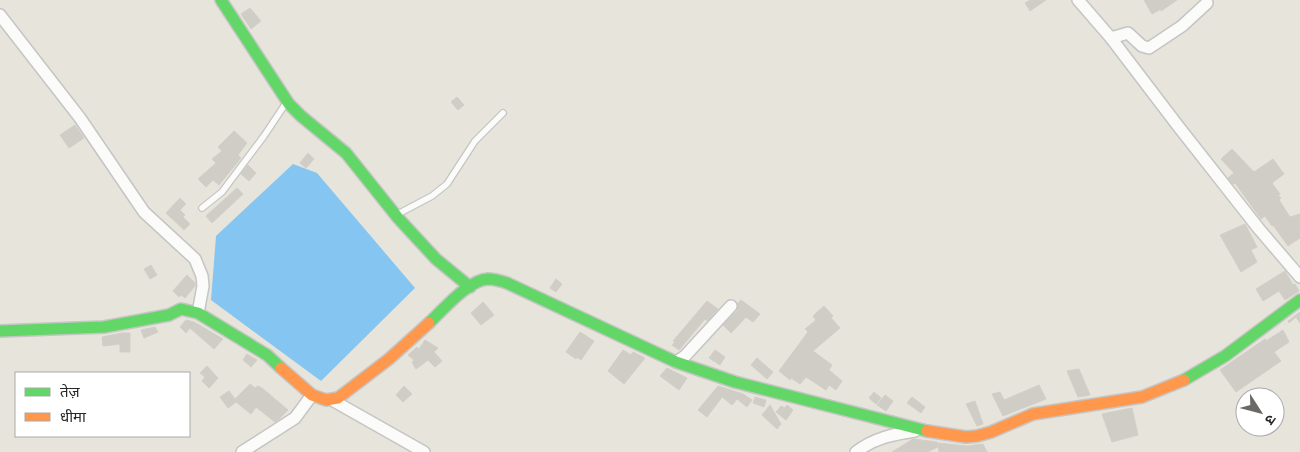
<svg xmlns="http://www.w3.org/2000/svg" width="1300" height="452" viewBox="0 0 1300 452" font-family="'IBM Plex Sans','Noto Sans Devanagari',sans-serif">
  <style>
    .water { fill: #85c5f1 }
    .building { fill: #cfcdc6; stroke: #d1cfc7 }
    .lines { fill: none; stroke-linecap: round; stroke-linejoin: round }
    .lane-casing { stroke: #c5c5c5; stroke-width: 8 }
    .street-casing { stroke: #c5c5c5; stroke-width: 14 }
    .fast-casing { stroke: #c5c5c5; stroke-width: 14 }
    .slow-casing { stroke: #c5c5c5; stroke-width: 14 }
    .lane { stroke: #fbfbfa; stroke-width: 5.5 }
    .street { stroke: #fbfbfa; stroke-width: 11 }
    .fast { stroke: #63d668; stroke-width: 11 }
    .slow { stroke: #ff974d; stroke-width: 11 }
  </style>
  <rect width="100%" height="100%" fill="#e7e4db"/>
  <polygon class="water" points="293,164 317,173 415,288 321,381 211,300 216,236"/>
  <g class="building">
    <polygon points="1030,0 1046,0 1030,11 1025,3"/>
    <polygon points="1144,0 1177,0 1161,11 1161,9 1152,14"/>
    <polygon points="250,8 261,21 251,29 241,14"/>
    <polygon points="457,97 464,105 458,110 451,102"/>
    <polygon points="75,125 84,138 69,148 60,135"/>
    <polygon points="234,131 247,143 238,155 241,158 219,185 213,180 206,187 198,179 216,163 212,159 222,151 218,147"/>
    <polygon points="1232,149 1254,172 1273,159 1284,174 1272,183 1280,194 1278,195 1281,198 1279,200 1290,217 1300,214 1300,238 1288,246 1273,225 1272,226 1265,216 1261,219 1235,183 1233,184 1228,178 1234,173 1221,159"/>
    <polygon points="308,153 314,159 306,168 300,163"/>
    <polygon points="248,165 256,173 249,181 241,174"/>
    <polygon points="237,188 243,194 212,223 206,216"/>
    <polygon points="180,198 186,204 180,210 185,215 183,217 190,224 184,230 166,213"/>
    <polygon points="1245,224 1257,247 1251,250 1257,262 1241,272 1220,235"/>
    <polygon points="151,265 157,275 150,279 144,269"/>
    <polygon points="1285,271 1293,285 1295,284 1299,291 1285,300 1279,291 1263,301 1256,289"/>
    <polygon points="187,275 195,283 195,286 185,298 181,295 179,297 173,291"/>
    <polygon points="556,279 562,284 556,292 550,288"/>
    <polygon points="741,300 760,314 753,322 746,317 731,333 723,325 737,311 738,303"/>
    <polygon points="707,301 718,309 707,321 705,319 679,350 672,345 675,342 673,341"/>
    <polygon points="483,302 494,315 481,325 471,313"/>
    <polygon points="824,306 833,316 831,318 840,328 813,351 832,365 829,370 842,381 836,390 829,385 826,390 806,377 800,384 791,378 790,380 779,371 808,332 805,329 816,320 813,316"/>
    <polygon points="1300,312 1300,323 1296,317 1289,323 1288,321"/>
    <polygon points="186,320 194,322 223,339 214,349 190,328 186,333 180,327"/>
    <polygon points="155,327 158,332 144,338 141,330"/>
    <polygon points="1283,330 1289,342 1274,352 1281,361 1236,392 1220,370 1265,339 1266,341"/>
    <polygon points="580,332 594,341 581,360 577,357 576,359 566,352"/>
    <polygon points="122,333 130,333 130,352 120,352 120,344 103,346 102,337"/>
    <polygon points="425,340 438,348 434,352 442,361 435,367 428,360 416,369 412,362 414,360 408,355 417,347 419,349"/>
    <polygon points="623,350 631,355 633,352 645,358 624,384 608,371"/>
    <polygon points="715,350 725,357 720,365 709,358"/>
    <polygon points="247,354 257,360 251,367 243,360"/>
    <polygon points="757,358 773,372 767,379 751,365"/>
    <polygon points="207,366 218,378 209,388 202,381 205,377 200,373"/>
    <polygon points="667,368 687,378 679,390 660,376"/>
    <polygon points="1079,369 1090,395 1078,397 1067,371"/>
    <polygon points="250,384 255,388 258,386 262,388 288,410 279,419 275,422 256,407 251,414 236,402 228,408 220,397 229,391 235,399"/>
    <polygon points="1039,385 1046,399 1003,416 992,394 1000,392 1004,400"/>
    <polygon points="404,386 412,394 403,402 396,395"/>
    <polygon points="718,386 743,394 752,400 747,407 737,399 732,405 722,397 707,417 698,410"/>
    <polygon points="874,392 881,398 876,404 869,398"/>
    <polygon points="885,395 893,401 886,411 877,405"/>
    <polygon points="755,397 766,400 764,407 753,403"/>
    <polygon points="912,397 925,407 921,413 907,403"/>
    <polygon points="975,401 983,424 977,426 966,404"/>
    <polygon points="770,405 781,424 777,429 762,415"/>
    <polygon points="787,405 793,410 786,420 776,412 781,406 785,408"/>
    <polygon points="1132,408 1138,435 1112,442 1102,414"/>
    <polygon points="913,439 937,442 938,447 927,452 892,452"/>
    <polygon points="938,443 967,446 983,444 987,452 939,452"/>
  </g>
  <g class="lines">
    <g class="lane-casing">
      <g id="lane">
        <polyline points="202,208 222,192 264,136 286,103"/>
        <polyline points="396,215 432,196 447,184 475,141 503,113"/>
      </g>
    </g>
    <g class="street-casing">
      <g id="street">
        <polyline points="1078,0 1111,38 1178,126 1259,229 1300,277"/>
        <polyline points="0,15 80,118 144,212 195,259 202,276 203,286 198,313"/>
        <polyline points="1111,38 1128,33 1142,46 1149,48 1182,26 1207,3"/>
        <polyline points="676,362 685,356 731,306"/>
        <polyline points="332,400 424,452"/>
        <polyline points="242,452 295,418 312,395"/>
        <path d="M856 452C874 438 894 434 915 431"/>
      </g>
    </g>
    <g class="fast-casing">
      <g id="fast">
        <polyline points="221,0 289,104 301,116 346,153 398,218 436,259 470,287"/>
        <path d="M429 323C443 310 468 280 488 279 494 279 501 281 507 283L676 362 735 382 927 431"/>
        <polyline points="0,331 104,327 169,315 181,309 198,313 267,355 281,368"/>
        <polyline points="1184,380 1225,356 1300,300"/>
      </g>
    </g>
    <g class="slow-casing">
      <g id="slow">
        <polyline points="281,368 312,395 326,400 338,398 389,359 429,323"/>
        <polyline points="927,431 966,437 977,436 991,432 1033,414 1142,397 1184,380"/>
      </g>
    </g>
    <use href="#lane" class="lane"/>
    <use href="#street" class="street"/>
    <use href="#fast" class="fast"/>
    <use href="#slow" class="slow"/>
  </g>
  <rect x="15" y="372" width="175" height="65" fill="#ffffff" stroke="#a9a9a9"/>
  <rect x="25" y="388" width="25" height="8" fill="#63d668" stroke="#a9a9a9"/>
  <text x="60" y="397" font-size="15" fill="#272727">तेज़</text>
  <rect x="25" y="413" width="25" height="8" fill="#ff974d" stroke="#a9a9a9"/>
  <text x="60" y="422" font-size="15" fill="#272727">धीमा</text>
  <g transform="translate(1260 412) rotate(126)"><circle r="24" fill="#ffffff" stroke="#a9a9a9"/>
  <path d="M0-4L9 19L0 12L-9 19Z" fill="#6a6966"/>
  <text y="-8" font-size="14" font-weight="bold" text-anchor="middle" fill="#272727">उ</text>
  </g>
</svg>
